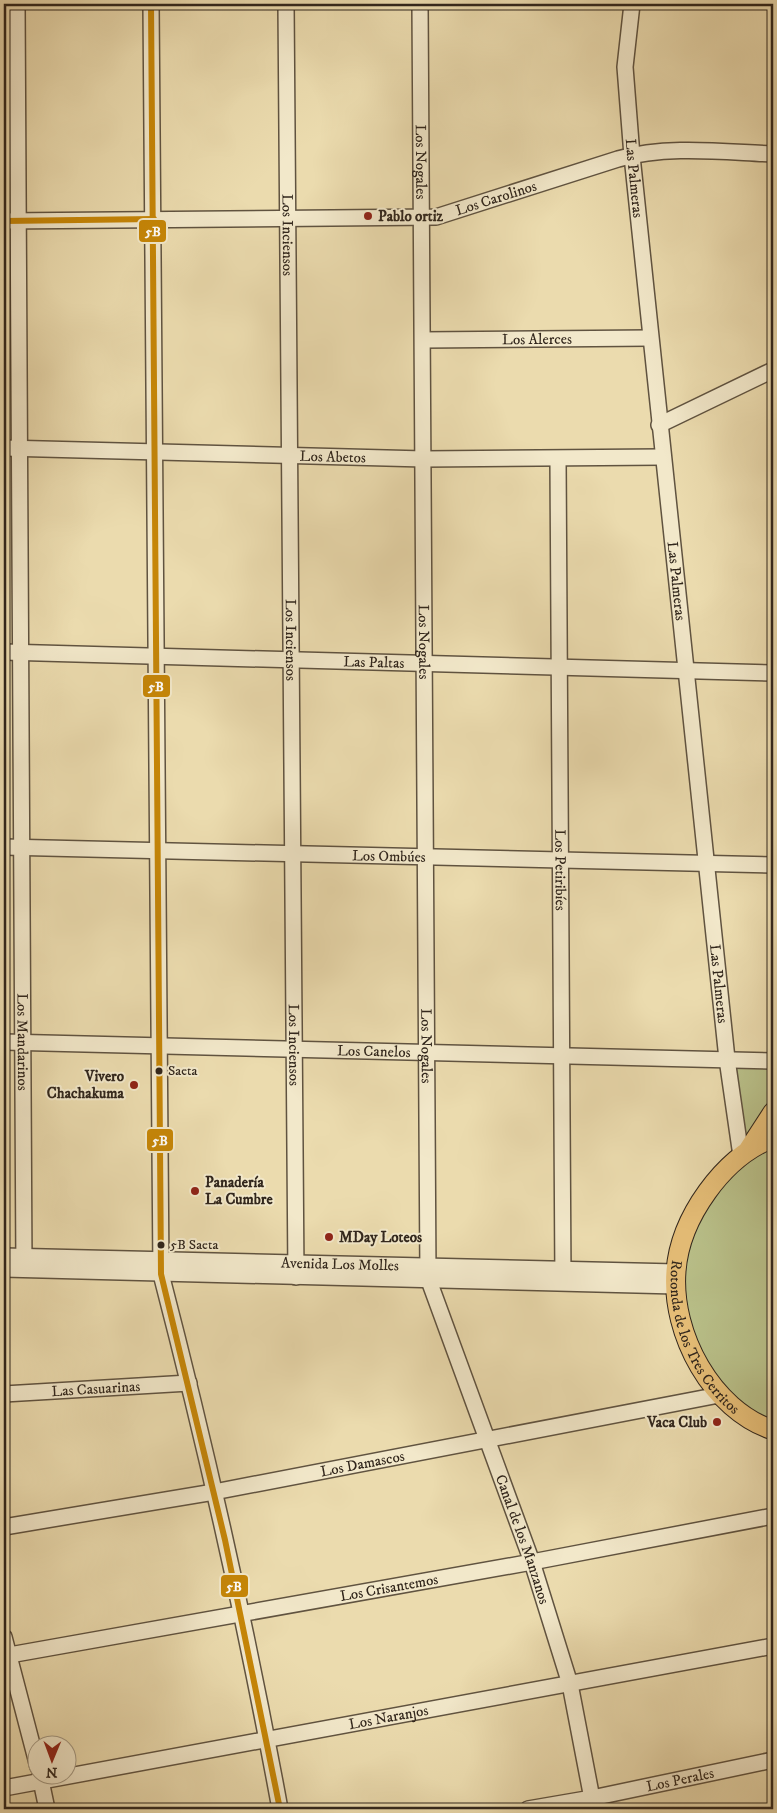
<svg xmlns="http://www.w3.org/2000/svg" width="777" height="1813" viewBox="0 0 777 1813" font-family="'IM FELL DW Pica',serif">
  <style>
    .green { fill: #b9c089; stroke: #757352 }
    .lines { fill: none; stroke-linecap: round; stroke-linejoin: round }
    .minor-casing { stroke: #605340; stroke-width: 18 }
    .major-casing { stroke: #31261c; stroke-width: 21 }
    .minor { stroke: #f2e8ca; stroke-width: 15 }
    .major { stroke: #e6be77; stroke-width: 19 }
    .bus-1-casing { stroke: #f2e8ca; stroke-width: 10 }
    .bus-1 { stroke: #c68607; stroke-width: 6 }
    .poi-dot { fill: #8f2418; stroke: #f2e8ca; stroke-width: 2 }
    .bus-dot { fill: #31261c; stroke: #f2e8ca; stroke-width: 2 }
    .labels { text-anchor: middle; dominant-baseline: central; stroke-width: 4; stroke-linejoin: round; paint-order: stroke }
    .bus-label { font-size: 14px; fill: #31261c; stroke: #f2e8ca; text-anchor: start }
    .street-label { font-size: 15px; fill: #31261c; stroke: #f2e8ca }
    .poi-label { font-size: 15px; font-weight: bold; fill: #31261c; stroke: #f2e8ca; text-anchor: start }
    .line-badge { stroke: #f2e8ca; stroke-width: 2 }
    .badge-label { font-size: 14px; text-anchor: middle; font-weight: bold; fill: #fff }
  </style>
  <rect width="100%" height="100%" fill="#ebdbae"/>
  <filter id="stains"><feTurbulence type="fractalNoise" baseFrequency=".004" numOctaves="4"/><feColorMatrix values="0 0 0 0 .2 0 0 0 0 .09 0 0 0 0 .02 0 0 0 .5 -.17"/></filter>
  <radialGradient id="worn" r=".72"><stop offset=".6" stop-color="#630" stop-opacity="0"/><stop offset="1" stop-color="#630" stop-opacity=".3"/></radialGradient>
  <g class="green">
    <polygon points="773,1065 773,1100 744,1137 733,1067"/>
    <polygon points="773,1142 773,1426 723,1389 693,1337 681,1284 688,1244 707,1204 747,1159"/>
  </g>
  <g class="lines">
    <g class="minor-casing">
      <g id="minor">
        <path id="s1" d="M17 4 24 1269"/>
        <path d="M151 4 161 1274C207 1451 247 1629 280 1809"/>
        <path id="s2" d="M286 4 296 1277"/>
        <path id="s3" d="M420 4 428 1278 532 1562 570 1684 594 1809"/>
        <path id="s4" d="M632 4 625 67 632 156 727 1059 741 1156"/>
        <path id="s5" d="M4 221 436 217 618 159C668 145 722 152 773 154"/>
        <path id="s6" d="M423 340 650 338"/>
        <polyline points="659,425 773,370"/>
        <path id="s7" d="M4 448 424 459 662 457"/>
        <path id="s8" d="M558 459 563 1282"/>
        <path id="s9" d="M4 652 773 673"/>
        <path id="s10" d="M4 847 773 865"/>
        <path id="s11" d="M4 1042 773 1061"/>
        <path id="s12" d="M4 1256 676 1272"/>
        <polyline points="4,1269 676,1286"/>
        <path id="s13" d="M4 1394 189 1383"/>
        <path id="s14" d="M4 1527 214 1492 719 1395"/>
        <polyline points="4,1637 38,1767"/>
        <path id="s15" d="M4 1656 532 1562 773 1516"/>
        <polyline points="40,1776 47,1809"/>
        <path id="s16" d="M4 1788 773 1646"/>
        <path id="s17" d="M528 1809 592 1798 773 1760"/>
      </g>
    </g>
    <g class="major-casing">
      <g id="major">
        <path id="s18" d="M773 1138C723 1157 680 1218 676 1271 671 1334 712 1410 773 1430"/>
        <polyline points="749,1149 773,1112"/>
      </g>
    </g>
    <use href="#minor" class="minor"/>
    <use href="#major" class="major"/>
    <g class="bus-1-casing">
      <g id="bus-1">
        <polyline points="151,4 161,1274 225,1540 280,1809"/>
        <polyline points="4,221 154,219"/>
      </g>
    </g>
    <use href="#bus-1" class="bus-1"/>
  </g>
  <g class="poi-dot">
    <circle cx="368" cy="216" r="5"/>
    <circle cx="134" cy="1085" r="5"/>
    <circle cx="195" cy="1191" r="5"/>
    <circle cx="329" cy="1237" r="5"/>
    <circle cx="717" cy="1422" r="5"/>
  </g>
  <g class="bus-dot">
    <circle cx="159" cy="1071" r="4.5"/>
    <circle cx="161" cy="1245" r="4.5"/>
  </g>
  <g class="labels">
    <g class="bus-label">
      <text x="168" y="1071">Saeta</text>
      <text x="170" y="1245">5B Saeta</text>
    </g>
    <g class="street-label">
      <text stroke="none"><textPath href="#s3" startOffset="158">Los Nogales</textPath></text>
      <text stroke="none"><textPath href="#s4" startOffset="175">Las Palmeras</textPath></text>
      <text stroke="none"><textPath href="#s5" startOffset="495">Los Carolinos</textPath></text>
      <text stroke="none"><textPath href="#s2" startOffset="231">Los Inciensos</textPath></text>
      <text stroke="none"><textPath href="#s6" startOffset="114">Los Alerces</textPath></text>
      <text stroke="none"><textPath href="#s7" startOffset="329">Los Abetos</textPath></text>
      <text stroke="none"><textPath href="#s4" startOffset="580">Las Palmeras</textPath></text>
      <text stroke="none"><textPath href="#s2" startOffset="636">Los Inciensos</textPath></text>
      <text stroke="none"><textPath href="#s3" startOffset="638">Los Nogales</textPath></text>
      <text stroke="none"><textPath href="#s9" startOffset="370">Las Paltas</textPath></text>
      <text stroke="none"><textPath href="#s10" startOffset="385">Los Ombúes</textPath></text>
      <text stroke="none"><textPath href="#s8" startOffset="411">Los Petiribíes</textPath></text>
      <text stroke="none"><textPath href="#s4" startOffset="985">Las Palmeras</textPath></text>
      <text stroke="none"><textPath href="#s1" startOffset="1038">Los Mandarinos</textPath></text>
      <text stroke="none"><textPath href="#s2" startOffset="1041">Los Inciensos</textPath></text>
      <text stroke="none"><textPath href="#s3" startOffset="1042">Los Nogales</textPath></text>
      <text stroke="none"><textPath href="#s11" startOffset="370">Los Canelos</textPath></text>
      <text stroke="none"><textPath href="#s12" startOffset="336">Avenida Los Molles</textPath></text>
      <text stroke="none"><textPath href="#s18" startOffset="246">Rotonda de los Tres Cerritos</textPath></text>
      <text stroke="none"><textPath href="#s13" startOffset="92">Las Casuarinas</textPath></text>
      <text stroke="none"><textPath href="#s14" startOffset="364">Los Damascos</textPath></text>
      <text stroke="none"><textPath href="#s3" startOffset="1552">Canal de los Manzanos</textPath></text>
      <text stroke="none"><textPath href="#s15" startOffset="391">Los Crisantemos</textPath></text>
      <text stroke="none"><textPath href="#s16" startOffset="391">Los Naranjos</textPath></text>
      <text stroke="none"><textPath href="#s17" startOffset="155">Los Perales</textPath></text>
    </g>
    <g class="poi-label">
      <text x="378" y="216">Pablo ortiz</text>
      <text x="124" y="1076" text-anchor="end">Vivero<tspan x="124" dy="17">Chachakuma</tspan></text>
      <text x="205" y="1182">Panadería<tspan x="205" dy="17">La Cumbre</tspan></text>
      <text x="339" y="1237">MDay Loteos</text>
      <text x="707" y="1422" text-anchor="end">Vaca Club</text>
    </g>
  </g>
  <g class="line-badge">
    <rect x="138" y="219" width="29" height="24" rx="5" fill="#c68607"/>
    <rect x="142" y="674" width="29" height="24" rx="5" fill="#c68607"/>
    <rect x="146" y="1128" width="28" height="24" rx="5" fill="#c68607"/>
    <rect x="220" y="1574" width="29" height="24" rx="5" fill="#c68607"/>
  </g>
  <g class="badge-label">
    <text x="153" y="236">5B</text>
    <text x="156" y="691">5B</text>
    <text x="160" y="1145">5B</text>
    <text x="234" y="1591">5B</text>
  </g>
  <rect width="777" height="1813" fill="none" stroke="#ebdbae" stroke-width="20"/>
  <rect x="5" y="5" width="767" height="1803" fill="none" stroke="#31261c" stroke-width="2.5"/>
  <rect x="10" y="10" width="757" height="1793" fill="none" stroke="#31261c"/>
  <g transform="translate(52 1760) rotate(181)"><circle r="24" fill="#f2e8ca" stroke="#a59a84"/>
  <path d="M0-4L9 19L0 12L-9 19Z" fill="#8f2418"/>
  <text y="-8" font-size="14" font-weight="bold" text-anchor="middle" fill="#31261c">N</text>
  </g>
  <rect width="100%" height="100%" filter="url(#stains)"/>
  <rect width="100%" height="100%" fill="url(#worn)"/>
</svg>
